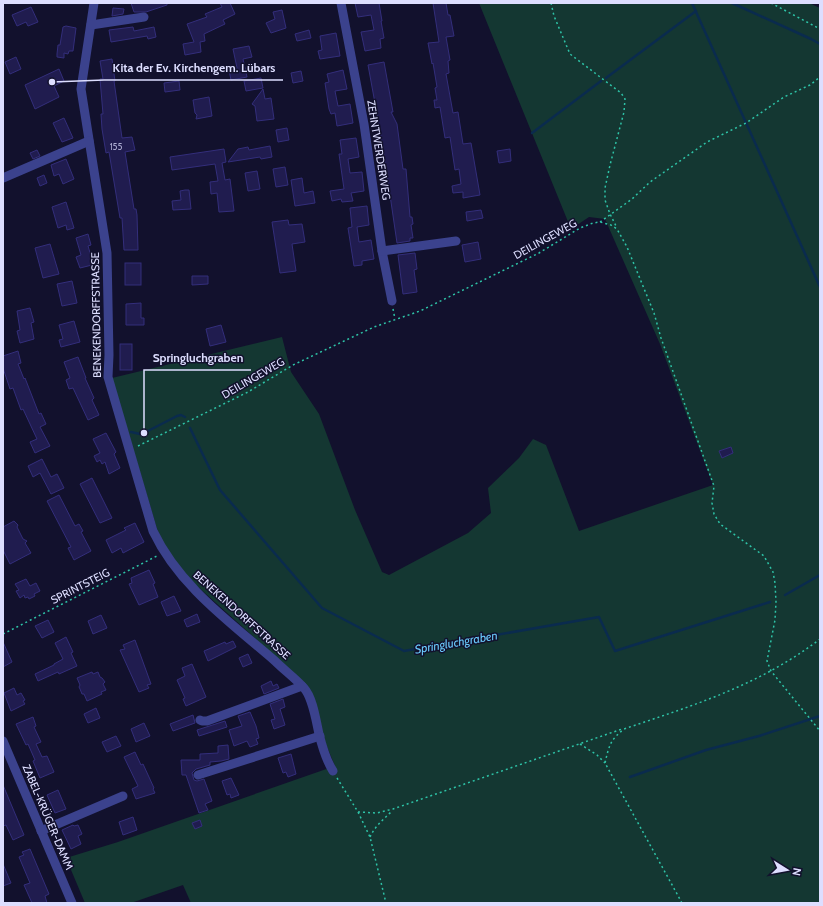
<svg xmlns="http://www.w3.org/2000/svg" width="823" height="906" viewBox="0 0 823 906" font-family="Cabin,sans-serif">
  <style>
    .green { fill: #143732 }
    .lines { fill: none; stroke-linecap: round; stroke-linejoin: round }
    .stream { stroke: #0a2b4e; stroke-width: 2.5 }
    .building { fill: #201c4f; stroke: #332e7b }
    .path { stroke: #2ec3a7; stroke-width: 1.5; stroke-dasharray: 2 3; stroke-linecap: butt }
    .minor { stroke: #3b428d; stroke-width: 9 }
    .labels { text-anchor: middle; dominant-baseline: central; stroke-width: 3; stroke-linejoin: round; paint-order: stroke }
    .number-label { font-size: 9px; fill: #aeaed3 }
    .street-label { font-size: 11px; fill: #dddeff; stroke: #12112d }
    .water-label { font-size: 12px; font-style: italic; fill: #6bcdff; stroke: #12112d }
    .leader { fill: none; stroke: #dddeff; stroke-width: 1.5 }
    .callout-dot { fill: #dddeff; stroke: #12112d; stroke-width: 1.5 }
    .callout-label { font-size: 12px; text-anchor: middle; font-weight: bold; fill: #dddeff; stroke: #12112d; stroke-width: 3; stroke-linejoin: round; paint-order: stroke }
  </style>
  <rect width="100%" height="100%" fill="#12112d"/>
  <polygon class="green" points="479,3 809,3 820,8 820,903 191,903 183,885 131,903 85,903 66,858 118,842 335,766 325,742 316,707 256,639 187,577 167,552 157,529 112,378 282,337 291,372 319,414 355,510 382,572 389,575 468,533 491,513 488,488 519,458 533,439 546,445 579,531 713,485 660,344 605,219 589,217 571,229"/>
  <g class="lines">
    <g class="stream">
      <polyline points="692,3 820,287"/>
      <polyline points="732,3 811,39 820,44"/>
      <polyline points="606,78 696,11"/>
      <polyline points="532,133 601,81"/>
      <polyline points="190,428 220,490 322,608 404,651 599,617 615,651 770,602"/>
      <polyline points="131,432 140,434 144,433 177,416 181,415 185,417"/>
      <polyline points="785,595 820,575"/>
      <polyline points="630,777 706,750 759,736 820,716"/>
    </g>
  </g>
  <g class="building">
    <polygon points="131,3 167,3 167,5 146,12 134,12"/>
    <polygon points="220,3 230,3 235,14 223,20 225,24 204,34 205,41 200,42 201,52 185,55 183,44 194,42 187,24 207,17 205,14 222,7"/>
    <polygon points="355,3 379,3 382,21 381,21 384,38 380,39 381,48 365,51 361,32 374,30 371,15 358,17"/>
    <polygon points="433,3 446,3 448,15 450,15 454,36 446,37 450,60 448,61 449,73 446,74 453,113 458,112 463,144 471,143 480,195 463,198 463,192 453,193 452,186 461,184 459,169 455,170 450,137 445,138 440,107 435,108 434,100 437,100 435,88 437,87 433,63 432,64 428,43 439,42"/>
    <polygon points="31,7 38,22 28,26 26,22 17,26 12,15"/>
    <polygon points="113,8 124,9 123,14 112,16"/>
    <polygon points="282,10 286,28 271,33 266,23 275,19 273,12"/>
    <polygon points="66,26 76,28 73,51 69,51 68,54 64,53 64,58 57,57 57,54 58,45 60,45 63,27"/>
    <polygon points="133,27 134,31 154,27 156,37 148,39 147,36 111,42 109,30"/>
    <polygon points="309,30 311,38 297,41 295,34"/>
    <polygon points="336,33 340,56 320,59 318,51 322,50 320,36"/>
    <polygon points="249,46 252,57 243,59 247,77 231,80 229,70 237,68 233,49"/>
    <polygon points="16,57 21,69 10,74 5,62"/>
    <polygon points="112,59 115,81 114,81 122,138 132,137 135,150 125,152 134,209 136,209 137,215 138,250 124,250 122,218 120,218 109,152 106,153 102,129 101,114 103,114 100,79 103,79 100,61"/>
    <polygon points="384,62 393,112 391,112 397,124 403,169 406,169 410,217 412,217 413,224 411,225 413,238 410,238 410,241 397,243 383,147 368,65"/>
    <polygon points="59,69 64,81 54,86 59,97 35,109 25,85"/>
    <polygon points="343,70 347,89 335,91 338,106 350,104 353,123 337,126 335,113 331,114 329,109 325,83 329,82 327,74"/>
    <polygon points="301,71 303,81 293,83 291,73"/>
    <polygon points="261,78 263,88 246,91 244,81"/>
    <polygon points="179,81 180,90 165,92 164,83"/>
    <polygon points="263,89 265,99 271,98 274,119 257,121 255,106 252,104"/>
    <polygon points="209,97 212,116 196,119 197,115 195,113 193,100"/>
    <polygon points="64,118 73,138 62,142 53,123"/>
    <polygon points="287,128 289,140 278,142 276,130"/>
    <polygon points="356,138 359,157 348,159 350,173 362,172 364,191 351,193 353,201 342,202 341,199 332,201 330,191 344,189 339,154 342,154 340,140"/>
    <polygon points="270,146 272,157 261,159 260,157 228,162 238,149 248,147 249,150"/>
    <polygon points="224,149 226,162 222,163 225,180 230,179 234,211 219,212 217,193 211,194 210,182 218,181 215,164 172,170 170,157"/>
    <polygon points="510,149 511,161 499,163 497,151"/>
    <polygon points="37,150 40,156 33,159 30,153"/>
    <polygon points="66,159 74,179 63,184 59,174 54,176 51,165"/>
    <polygon points="285,167 288,185 276,187 273,169"/>
    <polygon points="257,171 260,189 248,191 245,173"/>
    <polygon points="44,175 47,183 40,186 37,178"/>
    <polygon points="302,178 304,193 313,191 315,203 295,206 291,180"/>
    <polygon points="185,190 189,190 191,209 173,210 172,201 181,200 180,191"/>
    <polygon points="66,202 74,228 67,230 66,225 58,228 52,207"/>
    <polygon points="367,206 369,225 357,227 359,242 371,240 374,259 362,261 362,265 354,266 348,228 352,227 350,208"/>
    <polygon points="481,210 483,218 467,221 466,212"/>
    <polygon points="288,220 289,225 302,224 305,242 292,244 296,271 280,273 272,222"/>
    <polygon points="88,234 91,245 88,246 91,256 92,265 80,268 76,257 81,255 76,238"/>
    <polygon points="478,242 481,259 465,262 462,245"/>
    <polygon points="50,244 59,274 43,278 35,248"/>
    <polygon points="415,253 417,269 414,270 417,292 403,294 398,255"/>
    <rect x="125" y="263" width="16" height="22"/>
    <polygon points="192,276 208,276 208,284 192,285"/>
    <polygon points="72,281 77,303 62,306 57,284"/>
    <polygon points="141,303 141,318 144,318 144,325 126,325 126,304"/>
    <polygon points="30,308 34,322 31,323 34,339 20,343 17,331 20,330 17,311"/>
    <polygon points="74,321 80,342 61,347 59,340 63,339 59,325"/>
    <polygon points="221,325 226,342 210,346 206,329"/>
    <rect x="120" y="344" width="12" height="26"/>
    <polygon points="18,351 21,363 18,364 24,379 25,378 39,414 41,413 46,424 40,427 50,446 35,453 30,442 37,439 23,409 21,410 13,388 10,389 3,368 3,356"/>
    <polygon points="78,357 86,378 85,378 94,398 92,400 99,415 88,420 73,388 69,389 66,380 70,378 64,362"/>
    <polygon points="106,433 116,452 114,454 120,468 109,474 105,462 102,464 100,460 97,462 94,456 100,453 93,439"/>
    <polygon points="731,447 733,453 722,458 719,451"/>
    <polygon points="42,459 51,477 57,474 64,488 51,494 40,473 33,477 28,466"/>
    <polygon points="92,478 112,518 100,523 80,484"/>
    <polygon points="59,495 75,526 79,524 83,531 81,532 91,551 74,560 68,548 71,547 47,501"/>
    <polygon points="14,521 18,525 17,527 23,539 27,541 25,543 31,553 10,564 3,550 3,527"/>
    <polygon points="135,523 144,542 123,553 121,548 112,553 106,540 126,530 124,528"/>
    <polygon points="149,570 155,583 153,584 158,597 139,605 129,584 132,583 131,578"/>
    <polygon points="26,579 30,586 36,583 40,591 34,594 35,596 29,599 28,597 25,598 24,595 20,598 16,591 19,590 15,584"/>
    <polygon points="174,596 181,611 167,616 161,602"/>
    <polygon points="197,614 200,622 187,627 184,620"/>
    <polygon points="101,615 107,628 93,634 88,621"/>
    <polygon points="48,620 54,632 42,638 35,626"/>
    <polygon points="66,637 73,652 71,653 77,666 59,674 58,672 38,681 35,674 54,665 54,664 63,659 55,643"/>
    <polygon points="135,640 151,684 147,685 149,688 139,692 120,650 125,649 123,645"/>
    <polygon points="233,641 236,647 208,661 204,651 225,642 226,644"/>
    <polygon points="3,642 12,662 3,667"/>
    <polygon points="248,654 252,663 243,667 239,658"/>
    <polygon points="192,664 206,697 186,706 183,699 185,698 177,680 185,676 182,668"/>
    <polygon points="92,672 93,674 98,672 100,677 102,678 105,682 103,684 106,690 101,692 102,694 87,701 84,694 82,694 80,689 79,687 80,685 77,678"/>
    <polygon points="271,681 273,686 277,684 279,688 264,694 261,686"/>
    <polygon points="14,688 17,695 21,693 25,700 23,701 25,704 11,711 4,693"/>
    <polygon points="283,699 285,707 280,709 285,725 274,729 271,720 275,719 270,704"/>
    <polygon points="96,708 100,718 88,723 84,714"/>
    <polygon points="250,712 256,726 259,738 256,739 258,744 250,747 247,741 234,746 229,730 242,726 238,716"/>
    <polygon points="193,715 195,723 173,731 170,724"/>
    <polygon points="33,717 36,726 34,727 41,742 36,744 42,757 47,756 54,772 40,778 33,761 35,760 28,744 26,745 16,724"/>
    <polygon points="225,721 227,727 199,736 197,730"/>
    <polygon points="144,723 150,736 136,742 131,729"/>
    <polygon points="116,736 121,746 107,752 102,742"/>
    <polygon points="228,745 229,759 221,761 210,762 210,765 196,769 192,773 194,780 197,781 204,779 212,801 205,804 208,810 199,813 186,775 182,775 181,760 200,760 200,754 218,753 218,746"/>
    <polygon points="135,752 141,765 143,764 154,788 153,789 155,793 136,799 132,789 138,786 124,757"/>
    <polygon points="291,754 296,774 288,777 286,772 283,773 278,758"/>
    <polygon points="231,778 239,795 231,798 230,794 227,795 222,781"/>
    <polygon points="3,785 24,835 13,840 6,825 3,826"/>
    <polygon points="58,790 66,809 55,813 47,795"/>
    <polygon points="133,817 137,830 123,835 119,822"/>
    <polygon points="200,820 202,826 195,829 192,823"/>
    <polygon points="73,825 74,826 78,825 82,834 78,836 81,844 71,849 62,830"/>
    <polygon points="30,849 49,894 45,896 47,903 32,903 24,885 30,883 19,857 24,855 22,852"/>
    <polygon points="3,864 11,883 3,886"/>
  </g>
  <g class="lines">
    <g class="path">
      <polyline points="551,3 554,16 570,54 621,93 625,99 624,112 610,165 605,188 605,200 610,214 617,228"/>
      <polyline points="771,3 820,29"/>
      <polyline points="600,222 632,199 650,182 707,142 746,123 784,97 810,85 820,77"/>
      <polyline points="393,309 395,319"/>
      <polyline points="138,446 248,392 293,365 374,327 420,311 539,253 580,228 593,223 600,222 611,225 617,229 627,247 654,313 661,338 714,486 712,503 714,514 720,524 764,556 773,572 775,583 776,602 775,620 767,661 771,671 820,731"/>
      <polyline points="3,634 157,556"/>
      <polyline points="580,744 597,755 605,763"/>
      <polyline points="337,778 358,812 370,837 386,903"/>
      <polyline points="358,812 377,813 393,809 622,729"/>
      <path d="M370 837C375 826 384 819 392 811"/>
      <path d="M682 903 605 763C609 746 610 740 624 729 694 705 760 685 820 639"/>
    </g>
    <g class="minor">
      <path d="M94 3 81 89 107 253 109 355 108 377 153 531C179 586 230 622 275 661 284 670 295 678 304 688 313 698 316 721 319 734 322 746 326 760 333 771"/>
      <polyline points="341,3 364,124 382,251 392,301"/>
      <polyline points="91,25 144,17"/>
      <polyline points="3,178 89,141"/>
      <polyline points="382,251 456,241"/>
      <polyline points="200,720 202,721 207,721 302,686"/>
      <polyline points="3,741 72,903"/>
      <polyline points="198,775 320,736"/>
      <polyline points="41,831 123,796"/>
    </g>
  </g>
  <g class="labels">
    <g class="number-label">
      <text x="116" y="146">155</text>
    </g>
    <g class="street-label">
      <text transform="translate(379 150) rotate(81)">ZEHNTWERDERWEG</text>
      <text transform="translate(545 239) rotate(-29)">DEILINGEWEG</text>
      <text transform="translate(96 315) rotate(-91)">BENEKENDORFFSTRASSE</text>
      <text transform="translate(253 378) rotate(-30)">DEILINGEWEG</text>
      <text transform="translate(80 586) rotate(-27)">SPRINTSTEIG</text>
      <text transform="translate(242 615) rotate(42)">BENEKENDORFFSTRASSE</text>
      <text transform="translate(48 817) rotate(67)">ZABEL-KRÜGER-DAMM</text>
    </g>
    <g class="water-label">
      <text transform="translate(456 642) rotate(-10)">Springluchgraben</text>
    </g>
  </g>
  <path class="leader" d="M52 82L104 80H283M144 433L144 370H251"/>
  <g class="callout-dot">
    <circle cx="52" cy="82" r="4"/>
    <circle cx="144" cy="433" r="4"/>
  </g>
  <g class="callout-label">
    <text x="194" y="72">Kita der Ev. Kirchengem. Lübars</text>
    <text x="198" y="362">Springluchgraben</text>
  </g>
  <rect width="823" height="906" fill="none" stroke="#dddeff" stroke-width="8"/>
  <g transform="translate(787 870) rotate(101)" stroke="#12112d" stroke-width="3" paint-order="stroke">
  <path d="M0-3L7 15L0 10L-7 15Z" fill="#dddeff"/>
  <text y="-6" font-size="11" font-weight="bold" text-anchor="middle" fill="#dddeff">N</text>
  </g>
</svg>
